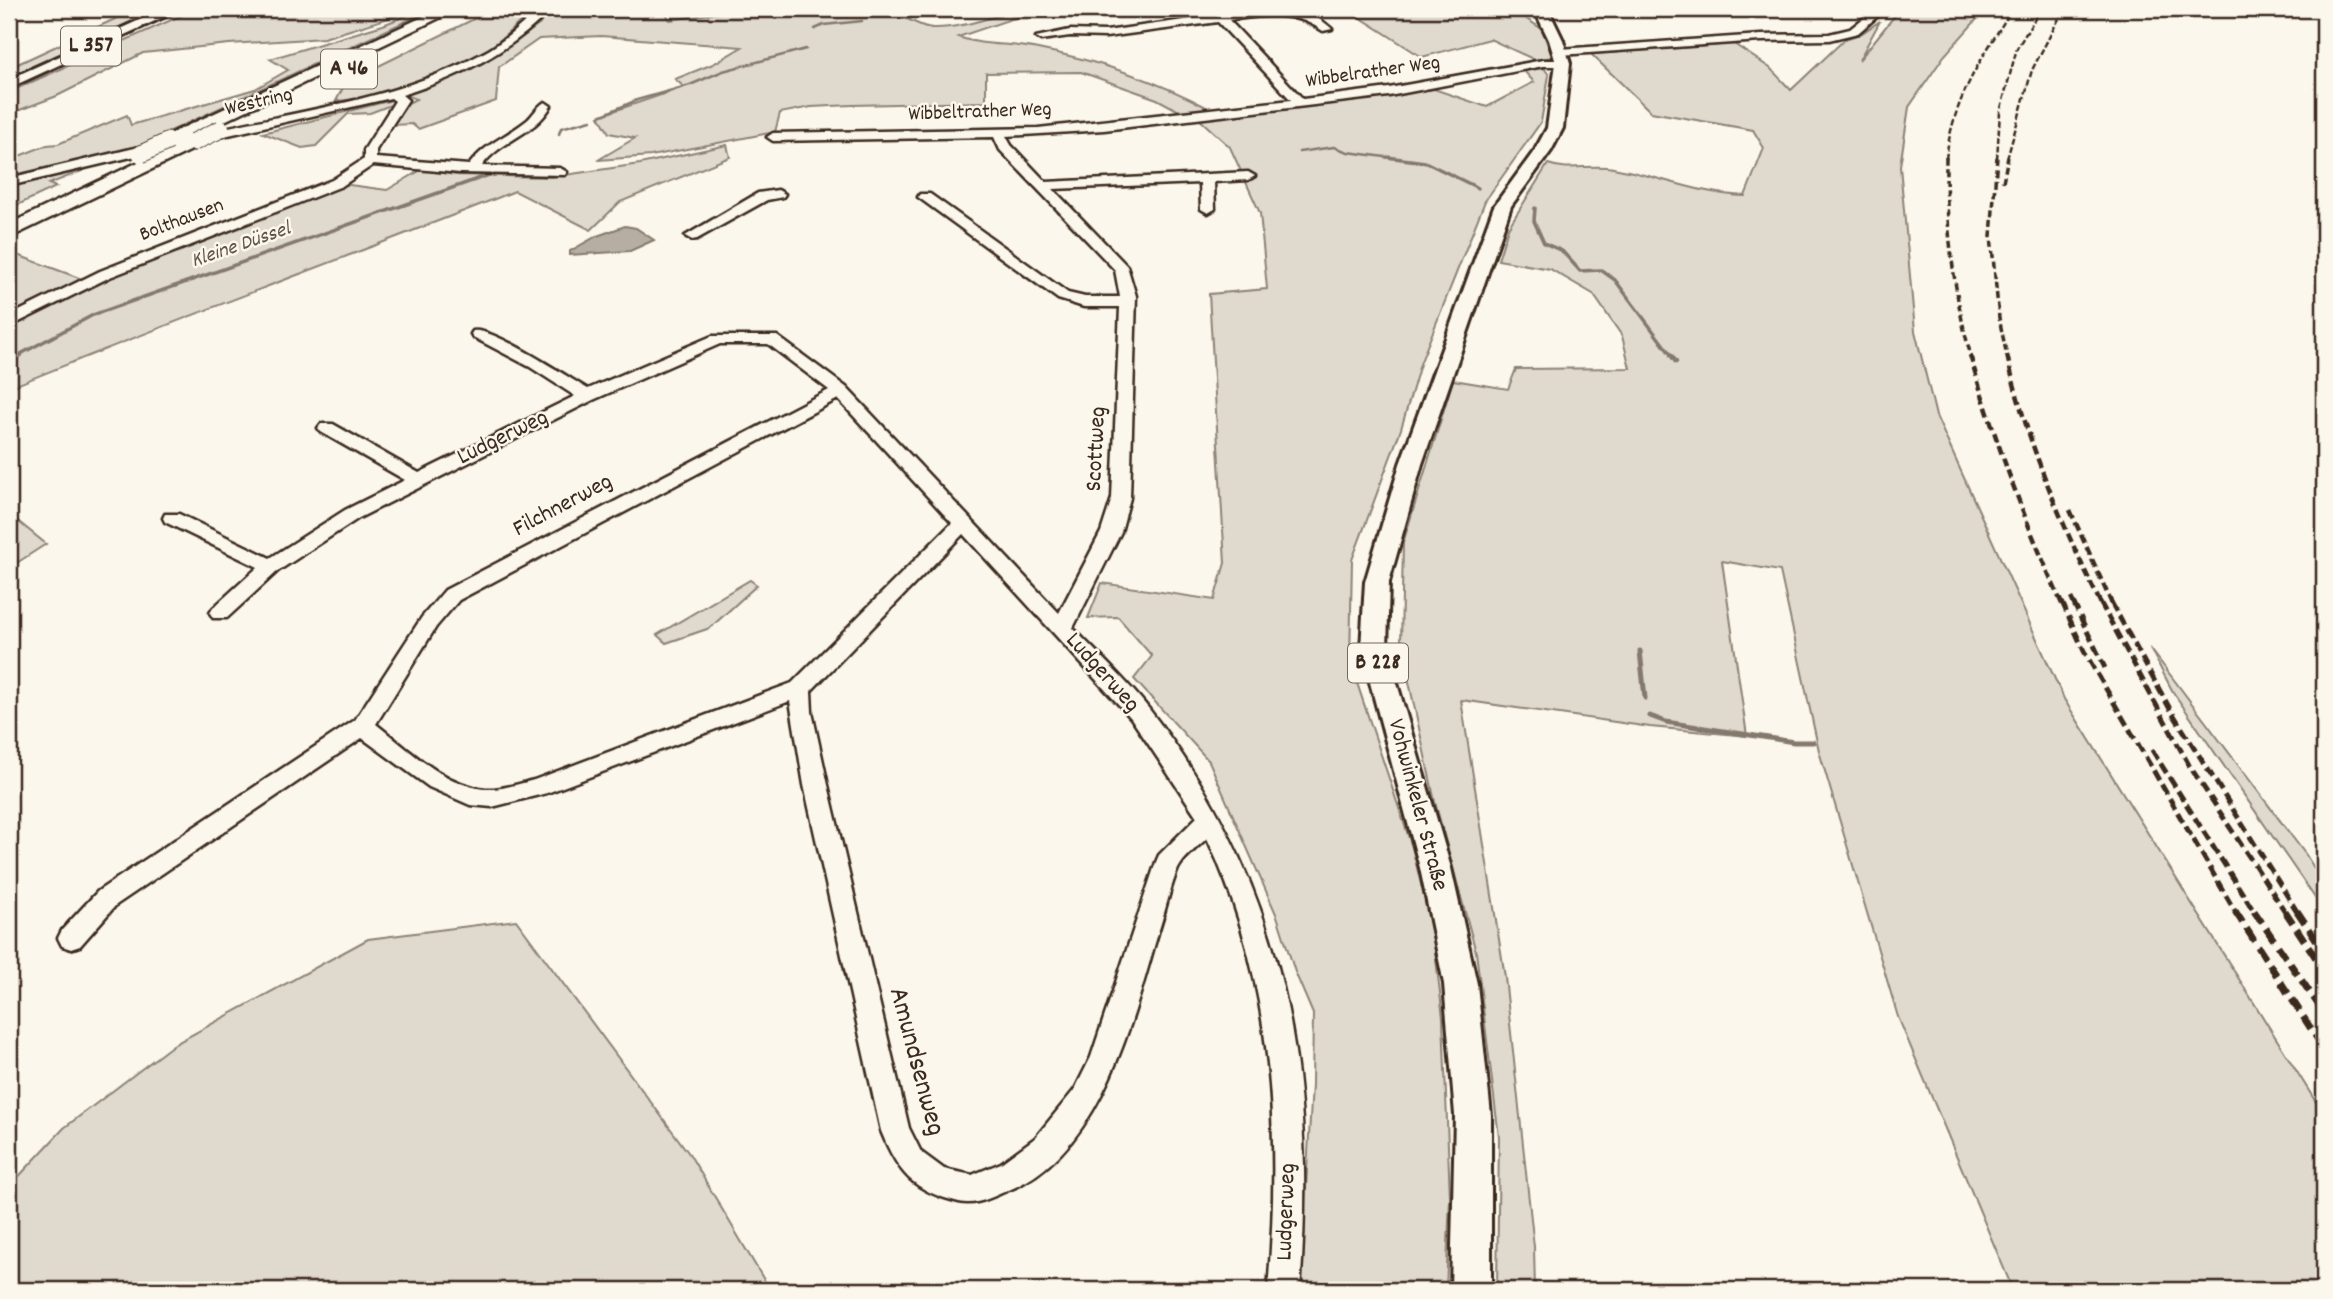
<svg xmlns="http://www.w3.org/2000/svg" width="2333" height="1299" viewBox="0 0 2333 1299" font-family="Dekko,sans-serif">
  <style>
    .green { fill: #dfd9ce; stroke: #8d8276; stroke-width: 2 }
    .water { fill: #b6aea2; stroke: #85796d; stroke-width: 2 }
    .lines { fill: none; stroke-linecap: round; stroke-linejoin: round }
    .stream-far3 { stroke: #85796d; stroke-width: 2.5 }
    .stream-far2 { stroke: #85796d; stroke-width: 3.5 }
    .stream-far1 { stroke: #85796d; stroke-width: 4.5 }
    .stream { stroke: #85796d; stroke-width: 5 }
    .minor-casing { stroke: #3b2a1e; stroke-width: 5 }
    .major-casing { stroke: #3b2a1e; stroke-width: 6 }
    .highway-casing { stroke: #3b2a1e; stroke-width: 5 }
    .minor { fill: #fbf7ec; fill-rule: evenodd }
    .major { fill: #fbf7ec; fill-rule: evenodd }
    .highway { fill: #fbf7ec; fill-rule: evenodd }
    .rail-far4 { stroke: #3b2a1e; stroke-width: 2.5; stroke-dasharray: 6 2.5; stroke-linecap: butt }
    .rail-far3 { stroke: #3b2a1e; stroke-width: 3.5; stroke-dasharray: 7 3.5; stroke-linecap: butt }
    .rail-far2 { stroke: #3b2a1e; stroke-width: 4.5; stroke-dasharray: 9 4.5; stroke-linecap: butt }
    .rail-far1 { stroke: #3b2a1e; stroke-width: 5; stroke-dasharray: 11 5; stroke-linecap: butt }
    .rail { stroke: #3b2a1e; stroke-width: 7; stroke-dasharray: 14 7; stroke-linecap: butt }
    .highway-bridge-casing { stroke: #3b2a1e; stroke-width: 19; stroke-linecap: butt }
    .highway-bridge { stroke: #fbf7ec; stroke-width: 17 }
    .labels { text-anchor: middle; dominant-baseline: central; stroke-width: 5; stroke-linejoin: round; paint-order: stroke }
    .far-street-label { font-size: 21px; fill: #3b2a1e; stroke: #fbf7ec }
    .far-water-label { font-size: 21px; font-style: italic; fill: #605246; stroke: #fbf7ec }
    .shield { fill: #fbf7ec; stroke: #75685c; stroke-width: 2 }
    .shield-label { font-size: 23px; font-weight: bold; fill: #3b2a1e }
    .street-label { font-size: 24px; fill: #3b2a1e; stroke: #fbf7ec }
    .near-street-label { font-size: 28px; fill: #3b2a1e; stroke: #fbf7ec }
  </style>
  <rect width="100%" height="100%" fill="#fbf7ec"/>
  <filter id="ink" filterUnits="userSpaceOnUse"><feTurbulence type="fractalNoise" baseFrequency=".0143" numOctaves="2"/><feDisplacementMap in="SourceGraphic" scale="14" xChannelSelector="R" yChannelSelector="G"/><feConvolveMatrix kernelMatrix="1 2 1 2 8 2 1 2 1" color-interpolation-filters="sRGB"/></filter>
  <g filter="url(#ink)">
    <g class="green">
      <polygon points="145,9 161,9 9,77 9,68 117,18"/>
      <polygon points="196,9 418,9 324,38 229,44 143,53 57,96 9,114 9,92"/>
      <polygon points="422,9 432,9 130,150 18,177 16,174 9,176 9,160 47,145 58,144 127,115 131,125 255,89 288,70 270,59 383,25"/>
      <path d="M494 9H535C520 20 509 34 494 45 458 71 379 99 336 101L346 82Z"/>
      <path d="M554 9H663L670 20 744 9H926L933 13 907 19C915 22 924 28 933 28 970 29 1004 9 1041 9L958 37C983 46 1008 43 1033 48 1096 60 1154 79 1210 109L1181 112 1157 99 1081 72 986 73V102L852 105 811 107 780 113 775 132 651 156 598 160 635 138 609 133 599 116 684 87 675 79 713 64 742 47 601 36 539 39 499 67 496 101 418 129 412 124 393 125 408 103 416 99 402 93 454 75 496 55 540 24 545 15Z"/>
      <polygon points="1347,9 1511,9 1542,29 1552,57 1535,60 1490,39 1422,57"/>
      <path d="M1900 9H1986L1944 56 1909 107 1900 166 1915 331 1936 416 2064 699 2324 1115V1290H2013L1898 1017 1819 751 1780 571 1722 561 1747 736 1650 727 1461 700 1505 977 1534 1247 1535 1290H1497L1499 1137 1476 952 1435 802 1401 645 1403 543 1453 380 1508 389 1516 369 1630 368 1622 336 1593 294 1550 269 1498 260 1508 228 1548 164C1567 171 1587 165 1607 167 1654 174 1697 194 1745 196L1764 148 1753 130 1651 112 1591 54 1734 44 1770 68 1791 90 1845 39 1862 33 1880 21 1859 60Z"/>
      <polygon points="1544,68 1549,75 1541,122 1485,201 1420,364 1401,429 1352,560 1350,662 1412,847 1433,934 1443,1018 1450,1198 1446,1290 1300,1290 1312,1085 1313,1014 1295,972 1277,916 1209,761 1134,679 1152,656 1118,617 1088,618 1102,583 1214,600 1225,563 1209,294 1267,289 1260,213 1230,147 1198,118 1434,89 1487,107 1534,82 1524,71"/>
      <polygon points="392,100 396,103 370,113 348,114 316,146 302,148 263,133"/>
      <path d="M727 145 730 157 620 202 591 230 515 191C346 258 176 319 9 388V327L116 272 342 184 387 190 421 170 456 175 551 177 640 164Z"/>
      <polygon points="104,162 49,184 56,187 9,209 9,186"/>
      <polygon points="9,252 82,279 9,317"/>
      <polygon points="9,514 46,544 9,568"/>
      <polygon points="750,580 757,585 710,628 666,643 657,635"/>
      <polygon points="2150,648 2306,855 2324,884 2324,911 2173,692"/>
      <polygon points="516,920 690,1155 770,1290 9,1290 9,1187 64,1128 173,1045 368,939"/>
    </g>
    <polygon class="water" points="625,226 636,228 654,240 630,251 570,255 570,251 597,236"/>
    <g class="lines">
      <g class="stream-far3">
        <polyline points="887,17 955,9"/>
        <polyline points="815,29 824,25 862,21"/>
        <polyline points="600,116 637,100 690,85 723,71 806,49"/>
        <polyline points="559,134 561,128 591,120"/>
        <polyline points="1299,152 1334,147 1348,152 1400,159"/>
      </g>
      <g class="stream-far2">
        <polyline points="1387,157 1425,162 1478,188"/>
        <polyline points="1535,208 1534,221 1544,243 1562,251 1580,271 1601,270 1615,280 1672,356"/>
        <polyline points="17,356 93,315 489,175"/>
      </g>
      <g class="stream-far1">
        <polyline points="1671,355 1676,362"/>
        <polyline points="9,361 21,355"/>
      </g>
      <g class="stream">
        <polyline points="1640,651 1645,698"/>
        <polyline points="1650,716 1666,722 1794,742 1813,742"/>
      </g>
      <g class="minor-casing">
        <g id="minor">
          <path d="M540 9H551C510 53 458 77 402 95L408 100 376 150V158L469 165C484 144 506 137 526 121 533 116 537 106 545 102L551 106C535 135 500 140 482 166L560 168 567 172 565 175 460 173 373 165 342 186 110 277 9 327V316L100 271 332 180 364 159V150L395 101 391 98 202 141 196 137 198 134C295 111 396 101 485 52 506 41 522 23 540 9Z"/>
          <path d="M1262 9C1288 8 1314 11 1332 29L1323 31C1293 10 1263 15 1229 20L1303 99 1389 88 1543 60H1563L1569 63 1563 66H1543L1389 96 1104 130 1006 136 1011 145 1046 182 1248 172 1255 176 1248 180 1214 182 1215 209 1208 213 1201 209 1200 183 1053 189 1127 266 1136 296 1130 498 1121 532 1073 628C1098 654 1126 680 1149 709 1286 885 1317 1073 1300 1290H1268C1281 1134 1274 981 1207 838 1198 847 1183 858 1178 869 1171 885 1167 904 1162 920 1134 1010 1106 1150 1009 1190 991 1197 977 1206 959 1202 913 1191 898 1173 881 1131L804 785 790 701 547 793 492 807 470 805 429 787 362 738 116 905 80 946 71 949 62 946 58 938 62 930 98 891 355 720 422 617 445 590 829 390 768 344H720L593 400 359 518 278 571 227 618H213L210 613 213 608 258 567 165 522 163 518 165 514H179L270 558 345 510 405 480 321 432 318 428 321 424H333L419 473 575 396 530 367 473 337 471 334 473 331C491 326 569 378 588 389L712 336H777L846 387 1059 613 1101 532 1112 498 1120 307H1084L1058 299 918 197 920 194H930L1068 293 1085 297H1120L1115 270 1000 150 994 137 773 141 767 137 773 133 1038 128 1291 100 1218 22 1106 37 1070 36 1041 40 1036 37 1070 30 1106 31ZM838 399 952 523 792 683 534 780C518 784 501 790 485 789 443 785 407 748 376 724L436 627 459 600ZM963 534 1131 718 1197 817 1159 855 1156 862 1091 1057 1075 1089 1035 1138 1001 1163 972 1175 944 1169 921 1152 909 1128 828 785 812 712 811 691Z"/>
          <polygon points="1875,9 1886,9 1858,33 1829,40 1761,41 1560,55 1554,52 1560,49 1761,35 1829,34 1850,29"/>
          <polygon points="160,142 165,143 165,149 9,186 9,178"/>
          <polygon points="778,190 785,194 783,197 767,200 697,239 692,240 685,236 758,193"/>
        </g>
      </g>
      <g class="major-casing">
        <g id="major">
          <polygon points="164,9 181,9 9,88 9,79"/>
          <polygon points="1534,9 1548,9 1563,40 1570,63 1563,128 1551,151 1511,206 1422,464 1389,582 1387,649 1451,868 1477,984 1491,1115 1491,1290 1451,1290 1455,1115 1444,984 1420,868 1361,649 1365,582 1400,464 1494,206 1535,150 1547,128 1556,63 1549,40"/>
        </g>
      </g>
      <g class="highway-casing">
        <polygon id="highway" points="440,9 458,9 191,137 200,138 203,142 200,146 9,238 9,224 172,146 163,145 160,141 163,137"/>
      </g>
      <use href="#minor" class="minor"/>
      <use href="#major" class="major"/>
      <use href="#highway" class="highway"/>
      <g class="rail-far4">
        <path d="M1946 159C1953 98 1981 60 2012 9"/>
        <polyline points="1997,159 2000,112 2017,48 2041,9"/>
        <polyline points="2007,159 2032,70 2064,9"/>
      </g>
      <g class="rail-far3">
        <path d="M1946 157C1945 218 1954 298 1971 356"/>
        <polyline points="1997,157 1991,236 1999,318 2007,356"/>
        <polyline points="2003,182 2008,157"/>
      </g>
      <g class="rail-far2">
        <path d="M1970 355C1995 441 2025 522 2062 604"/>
        <path d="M2007 355C2026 441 2062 525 2101 604"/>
        <polyline points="2070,510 2112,604"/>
        <polyline points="2071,598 2074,604"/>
      </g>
      <g class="rail-far1">
        <polyline points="2062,602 2084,651 2236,913"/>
        <polyline points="2073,602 2105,668"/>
        <polyline points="2100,602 2189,765 2286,913"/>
        <polyline points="2111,602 2170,709 2298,913"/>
        <polyline points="2152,750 2255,913"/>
      </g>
      <g class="rail">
        <polyline points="2235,911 2324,1049"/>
        <polyline points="2254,911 2324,1013"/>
        <polyline points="2285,911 2324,970"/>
        <polyline points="2297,911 2324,951"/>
      </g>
      <g class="highway-bridge-casing">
        <g id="highway-bridge">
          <polyline points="194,142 221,129"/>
          <polyline points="141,154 169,141"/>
        </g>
      </g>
      <use href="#highway-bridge" class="highway-bridge"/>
    </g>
  </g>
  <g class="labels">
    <g class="far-street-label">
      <text transform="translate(1373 73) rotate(-8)">Wibbelrather Weg</text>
      <text transform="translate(259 103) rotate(-13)">Westring</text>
      <text transform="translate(980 113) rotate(-2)">Wibbeltrather Weg</text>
      <text transform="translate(182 221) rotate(-21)">Bolthausen</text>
    </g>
    <g class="far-water-label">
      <text transform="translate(241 246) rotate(-19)">Kleine Düssel</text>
    </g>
    <g class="shield">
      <rect x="61" y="26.5" width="60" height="39" rx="5"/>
      <rect x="321" y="49.5" width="56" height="39" rx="5"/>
      <rect x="1348" y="643.5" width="60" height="39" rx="5"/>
    </g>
    <g class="shield-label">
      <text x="91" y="46">L 357</text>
      <text x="349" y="69">A 46</text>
      <text x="1378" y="663">B 228</text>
    </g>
    <g class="street-label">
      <text transform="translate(503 438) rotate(-26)">Ludgerweg</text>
      <text transform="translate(1097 449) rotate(-87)">Scottweg</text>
      <text transform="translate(563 506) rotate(-28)">Filchnerweg</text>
      <text transform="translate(1102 673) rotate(48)">Ludgerweg</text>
      <text transform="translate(1417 805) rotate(75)">Vohwinkeler Straße</text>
      <text transform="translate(1287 1212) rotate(-88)">Ludgerweg</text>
    </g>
    <g class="near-street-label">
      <text transform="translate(915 1062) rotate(75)">Amundsenweg</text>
    </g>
  </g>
  <rect width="2333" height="1299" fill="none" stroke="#fbf7ec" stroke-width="35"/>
  <rect x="18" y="18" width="2298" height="1264" fill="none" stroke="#3b2a1e" stroke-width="2.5" filter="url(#ink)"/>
</svg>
